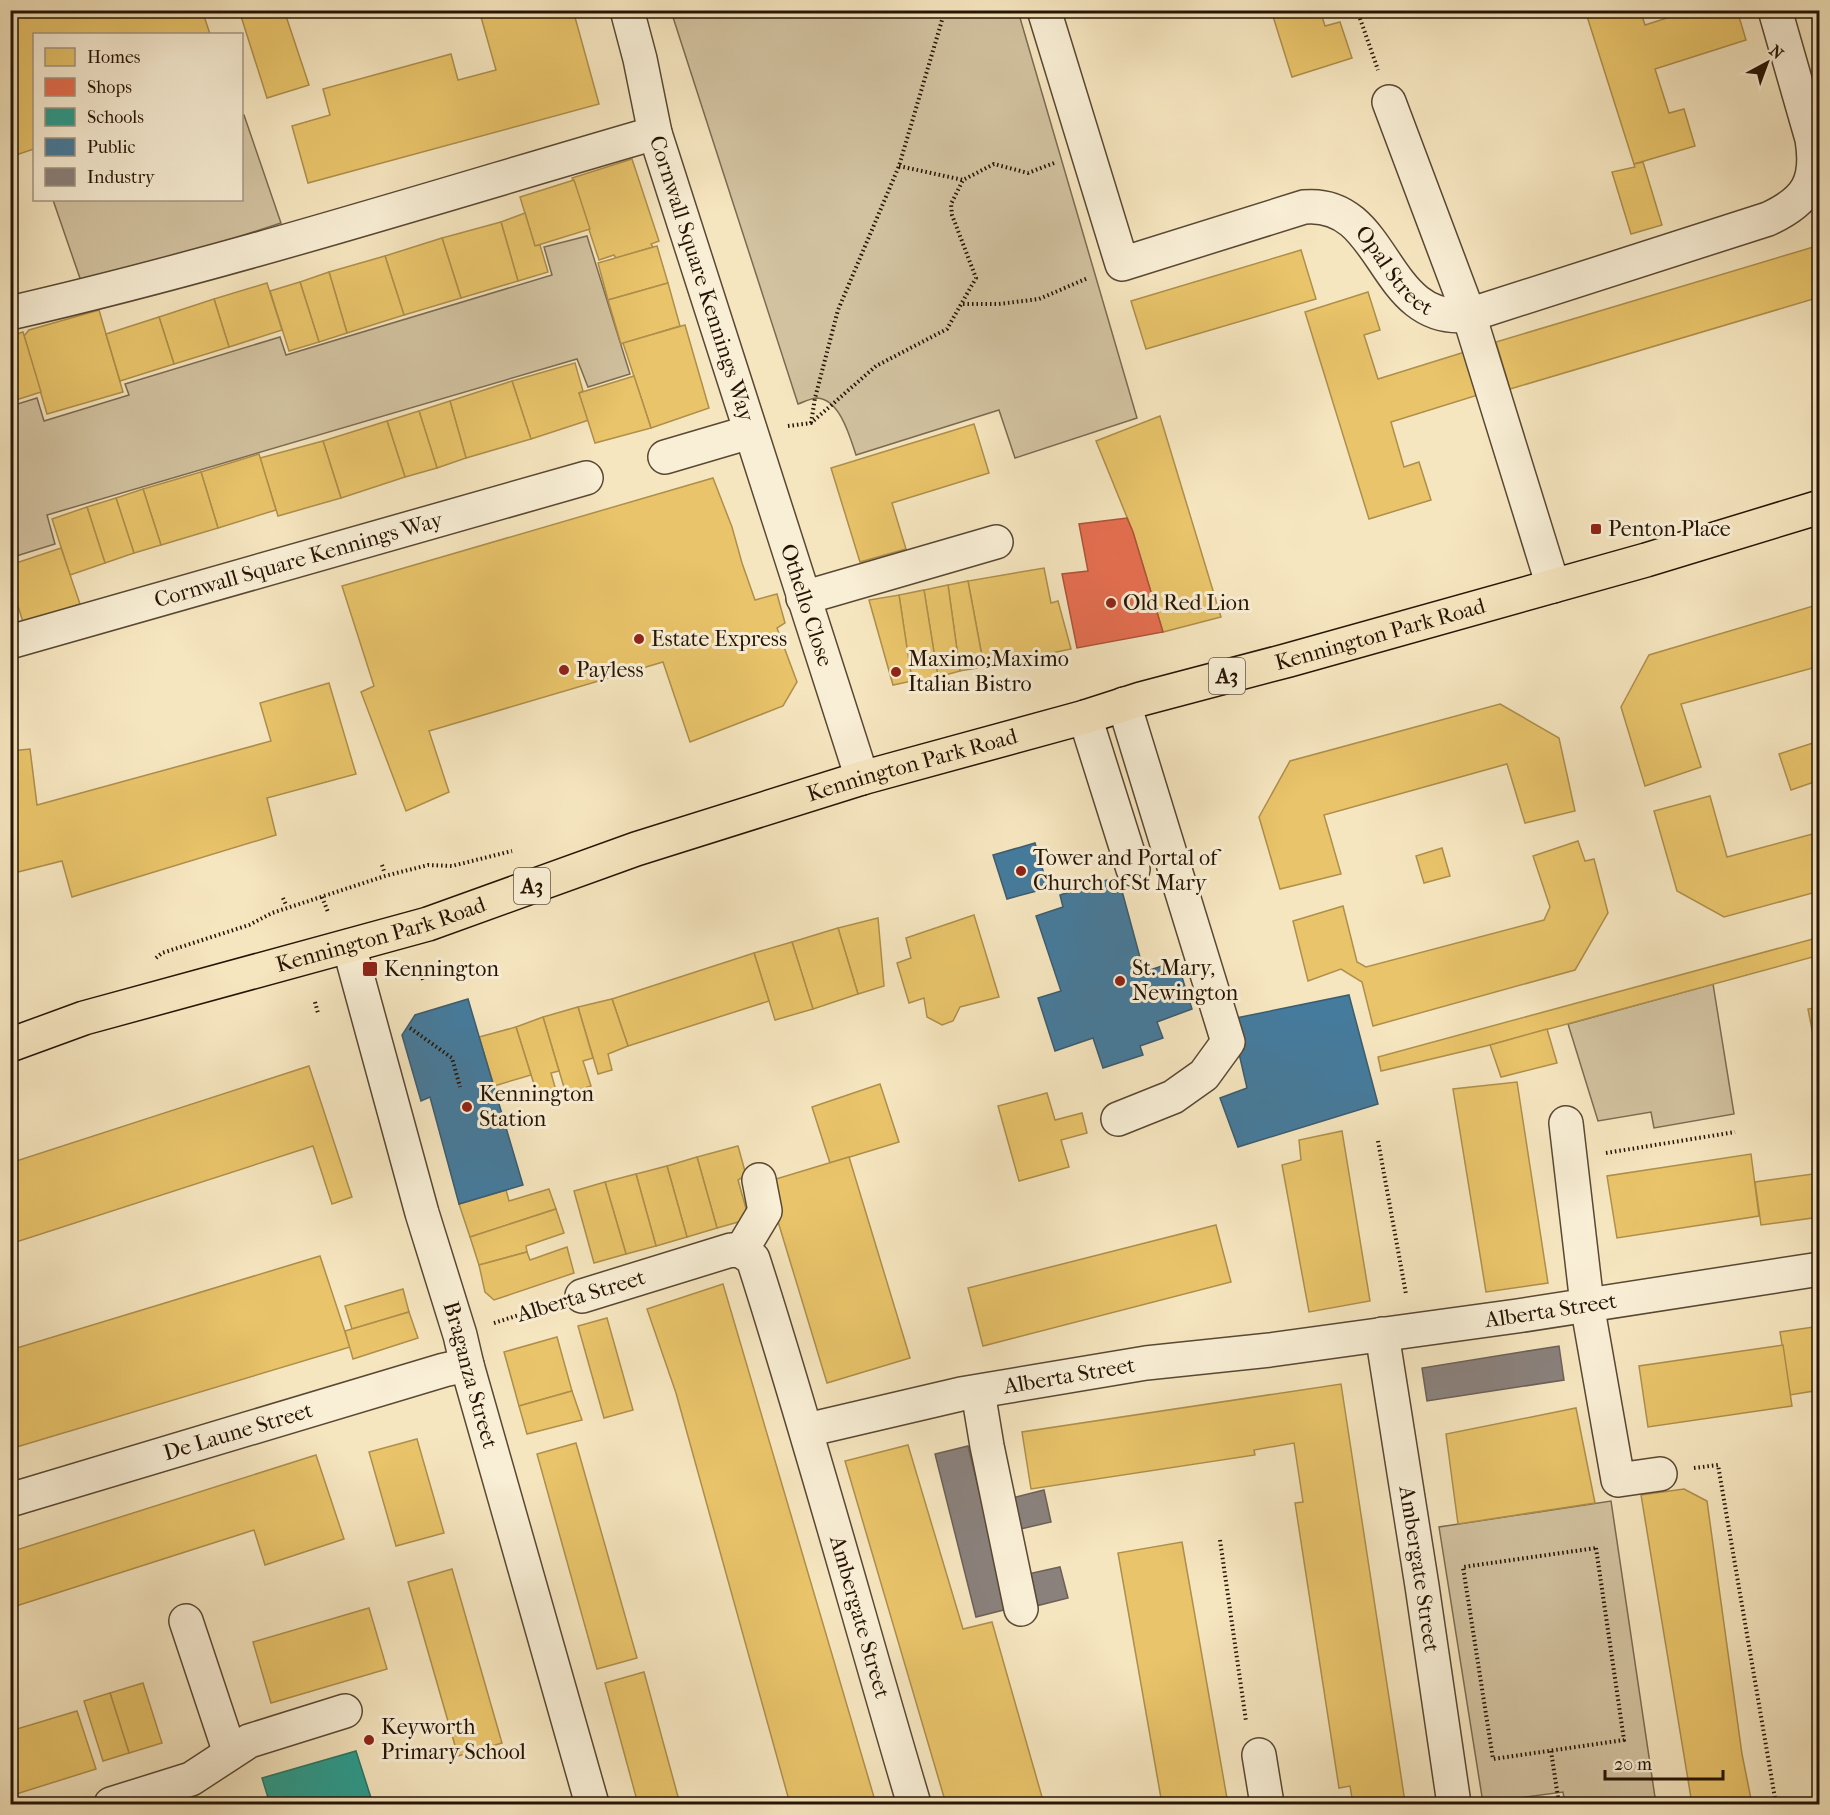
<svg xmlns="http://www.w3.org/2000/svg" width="1830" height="1815" viewBox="0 0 1830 1815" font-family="'IM FELL French Canon',serif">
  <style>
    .green { fill: #d2c2a0; stroke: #7c6b52; stroke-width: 1.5 }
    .homes { fill: #e9c46a; stroke: #ae8f4b; stroke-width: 1.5 }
    .shops { fill: #e76f51; stroke: #ad543a; stroke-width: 1.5 }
    .schools { fill: #2a9d8f; stroke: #287465; stroke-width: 1.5 }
    .public { fill: #457b9d; stroke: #3b5c6f; stroke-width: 1.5 }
    .industry { fill: #8a817c; stroke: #6c6058; stroke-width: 1.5 }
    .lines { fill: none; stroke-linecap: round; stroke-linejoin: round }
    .minor-casing { stroke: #594833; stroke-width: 36 }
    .highway-casing { stroke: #251404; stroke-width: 36 }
    .path { stroke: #251404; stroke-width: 4; stroke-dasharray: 1.5 3; stroke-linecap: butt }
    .minor { stroke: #f9efd6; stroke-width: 33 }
    .highway { stroke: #f6e6c0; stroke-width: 33 }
    .poi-dot { fill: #8f2418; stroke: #f9efd6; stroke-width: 2 }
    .labels { text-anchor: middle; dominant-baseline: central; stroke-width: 6; stroke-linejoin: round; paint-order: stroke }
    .shield { fill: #f9efd6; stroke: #655643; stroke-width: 1.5 }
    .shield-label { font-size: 21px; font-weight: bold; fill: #251404 }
    .street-label { font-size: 22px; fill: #251404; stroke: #f9efd6 }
    .poi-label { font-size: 22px; fill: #251404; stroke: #f9efd6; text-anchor: start }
  </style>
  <rect width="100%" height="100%" fill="#f6e6c0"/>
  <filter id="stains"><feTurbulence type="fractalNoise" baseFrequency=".00333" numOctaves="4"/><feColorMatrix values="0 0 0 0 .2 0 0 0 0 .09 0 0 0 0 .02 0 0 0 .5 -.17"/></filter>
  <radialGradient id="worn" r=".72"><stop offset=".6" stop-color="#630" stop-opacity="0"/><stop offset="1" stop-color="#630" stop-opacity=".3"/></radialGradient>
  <g class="green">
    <path d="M671 11H1018L1137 418 1015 458 999 410 856 455C850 437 840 399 817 398 811 398 804 402 798 404Z"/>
    <polygon points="242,115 244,115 281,223 83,287 53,200 242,200"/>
    <polygon points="587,236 630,374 588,387 577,359 47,515 55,544 13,557 10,548 11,406 37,398 44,421 129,395 125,384 280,337 286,355 552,275 544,247"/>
    <polygon points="1713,984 1734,1114 1654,1128 1651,1112 1598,1121 1568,1024"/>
    <polygon points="1611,1501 1656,1804 1565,1804 1563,1792 1483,1803 1439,1527"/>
  </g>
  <g class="homes">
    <polygon points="10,10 202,10 210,34 34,34 34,149 10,157"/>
    <polygon points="239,10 284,10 309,85 267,98"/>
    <polygon points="479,10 573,10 599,104 308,183 292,126 330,115 323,89 451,54 458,80 496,70"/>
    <polygon points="1271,10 1320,10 1325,26 1340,22 1352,58 1292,77"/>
    <polygon points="1585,10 1640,10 1645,25 1692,10 1737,10 1746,40 1655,69 1669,113 1684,109 1695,146 1634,164"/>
    <polygon points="632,159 659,241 651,244 653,247 616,258 614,255 599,260 572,178"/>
    <polygon points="1643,162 1662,225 1631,234 1612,172 1635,167 1634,164"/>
    <polygon points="574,180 590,229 535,246 520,197"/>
    <polygon points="525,213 535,246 540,245 548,272 518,281 501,222"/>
    <polygon points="501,222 518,281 461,298 442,238"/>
    <polygon points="442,238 461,298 404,315 385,256"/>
    <polygon points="1820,245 1820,297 1510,389 1496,342"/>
    <polygon points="657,246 668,283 608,300 598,263"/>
    <polygon points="1301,250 1316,299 1146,349 1131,301"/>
    <polygon points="385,256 404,315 347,333 329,272"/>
    <polygon points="329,272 347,333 319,342 300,282"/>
    <polygon points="300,282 319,342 289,351 270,291"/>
    <polygon points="267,283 282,330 229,347 214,299"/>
    <polygon points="668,283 680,326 621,344 608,300"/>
    <polygon points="1368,292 1380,330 1364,335 1378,379 1468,351 1481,394 1391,422 1404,467 1419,462 1431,500 1369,519 1305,312"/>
    <polygon points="214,299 229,347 174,364 159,317"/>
    <polygon points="99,310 123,392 47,414 24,336 29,330"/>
    <polygon points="159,317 174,364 120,381 106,334"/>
    <polygon points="685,325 709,408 651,428 623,343"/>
    <polygon points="23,332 41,392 10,402 10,336"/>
    <polygon points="575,363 583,391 579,393 589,420 531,439 512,381"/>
    <polygon points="634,376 651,428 595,443 579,393"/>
    <polygon points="512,381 531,439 466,458 450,401"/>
    <polygon points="450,401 466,458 437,468 419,411"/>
    <polygon points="419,411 437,468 405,477 387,421"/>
    <polygon points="1160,416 1221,617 1163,632 1133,532 1096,441"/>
    <polygon points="387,421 405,477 341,498 323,441"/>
    <polygon points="974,424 989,473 892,503 906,549 860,562 831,468"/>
    <polygon points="323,441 341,498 278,516 260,458"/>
    <polygon points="259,454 276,510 218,528 201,472"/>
    <polygon points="201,472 218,528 161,545 143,489"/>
    <polygon points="713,478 732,527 742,563 755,600 777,594 785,623 777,628 797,682 783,706 690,742 663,662 429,731 449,792 406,811 361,692 374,686 342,586"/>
    <polygon points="143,489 161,545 134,553 116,498"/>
    <polygon points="116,498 134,553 105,563 87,507"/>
    <polygon points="87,507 105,563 70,575 52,519"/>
    <polygon points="61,548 80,604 23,622 10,581 10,565"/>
    <polygon points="1044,568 1051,603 1058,601 1071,649 984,667 968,581"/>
    <polygon points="968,581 984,667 960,671 948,585"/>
    <polygon points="948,585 960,671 938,677 924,590"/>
    <polygon points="924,590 938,677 912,681 899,595"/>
    <polygon points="899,595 912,681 893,685 869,600"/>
    <polygon points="1820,604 1820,666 1681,704 1701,767 1645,786 1621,707 1649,655"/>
    <polygon points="329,683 356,774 267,798 276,835 72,897 62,861 10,874 10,751 30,749 37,805 271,741 260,703"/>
    <polygon points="1500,704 1559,738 1575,811 1525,823 1507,764 1324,815 1341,874 1280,889 1259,817 1290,761"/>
    <polygon points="1819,741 1820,780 1791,790 1779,754"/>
    <polygon points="1710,796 1727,857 1820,832 1820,891 1724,917 1677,891 1654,811"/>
    <polygon points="1578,841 1585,861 1594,859 1608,913 1575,970 1373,1026 1362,982 1341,969 1308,981 1293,921 1343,906 1357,962 1366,967 1544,920 1550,907 1533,856"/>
    <polygon points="1442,848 1450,876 1424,883 1416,856"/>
    <polygon points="974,915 999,997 960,1007 953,1021 942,1025 927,1017 924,998 909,1003 897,963 911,958 906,938"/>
    <polygon points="878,918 884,986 858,994 838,928"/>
    <polygon points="838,928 858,994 813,1009 792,942"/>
    <polygon points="1820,937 1820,955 1490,1045 1381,1071 1378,1057"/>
    <polygon points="792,942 813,1009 775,1020 754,953"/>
    <polygon points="754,953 769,1001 628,1046 612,999"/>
    <polygon points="612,999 628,1046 608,1054 612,1070 598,1074 578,1007"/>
    <polygon points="578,1007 593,1058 583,1061 591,1086 566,1094 543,1017"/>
    <polygon points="1820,1007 1820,1071 1808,1009"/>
    <polygon points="543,1017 559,1071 551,1073 557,1094 539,1100 516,1027"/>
    <polygon points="516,1027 531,1075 494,1086 479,1037"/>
    <polygon points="1547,1029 1557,1063 1501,1077 1490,1045"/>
    <polygon points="309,1066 352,1197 332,1204 313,1146 10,1244 10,1163"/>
    <polygon points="1517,1082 1548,1283 1486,1292 1453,1089"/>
    <polygon points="880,1084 899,1142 830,1163 812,1107"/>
    <polygon points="1047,1093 1055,1120 1082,1113 1087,1133 1061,1140 1069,1167 1019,1181 998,1106"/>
    <polygon points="1342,1131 1370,1301 1309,1312 1282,1165 1301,1160 1299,1140"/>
    <polygon points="738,1146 746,1175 738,1180 749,1219 717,1228 697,1157"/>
    <polygon points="1751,1154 1759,1216 1617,1238 1607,1176"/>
    <polygon points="697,1157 717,1228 687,1237 667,1166"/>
    <polygon points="849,1157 910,1358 827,1383 766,1182"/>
    <polygon points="667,1166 687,1237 656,1246 636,1174"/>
    <polygon points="1820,1173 1820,1217 1761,1225 1755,1182"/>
    <polygon points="636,1174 656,1246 626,1254 605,1182"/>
    <polygon points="605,1182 626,1254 594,1263 574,1191"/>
    <polygon points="549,1189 556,1209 470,1237 459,1204 506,1190 509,1201"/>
    <polygon points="556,1209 564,1233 526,1246 527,1252 479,1265 470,1237"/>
    <polygon points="1216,1225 1231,1282 983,1346 968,1288"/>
    <polygon points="567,1247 574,1273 494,1300 485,1292 479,1265 527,1252 530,1260"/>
    <polygon points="320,1256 350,1347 10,1449 10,1350"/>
    <polygon points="723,1284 876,1804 790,1804 676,1393 647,1309"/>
    <polygon points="403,1289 409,1312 352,1329 345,1306"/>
    <polygon points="409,1312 418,1338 353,1359 345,1331"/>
    <polygon points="607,1318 633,1410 604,1418 578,1326"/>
    <polygon points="1820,1326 1820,1390 1790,1395 1780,1332"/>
    <polygon points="557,1337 572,1391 519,1406 504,1352"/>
    <polygon points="1783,1345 1792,1406 1648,1427 1639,1366"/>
    <polygon points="1341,1384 1405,1802 1387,1804 1353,1804 1350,1786 1339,1788 1295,1503 1303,1502 1294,1443 1254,1450 1255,1455 1031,1489 1022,1432"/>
    <polygon points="572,1391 582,1420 527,1434 519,1406"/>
    <polygon points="1576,1408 1595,1503 1458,1524 1446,1434"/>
    <polygon points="417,1439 444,1533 396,1546 369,1452"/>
    <polygon points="576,1443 637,1658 597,1669 537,1454"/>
    <polygon points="908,1445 963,1629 992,1622 1044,1804 946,1804 845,1461"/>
    <polygon points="316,1455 344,1539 265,1565 254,1530 10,1608 10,1552"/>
    <polygon points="1684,1489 1707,1501 1742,1754 1752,1804 1692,1804 1641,1495"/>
    <polygon points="1182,1542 1228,1804 1162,1804 1118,1553"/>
    <polygon points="452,1569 502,1743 458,1756 408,1582"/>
    <polygon points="369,1608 387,1669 271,1703 253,1642"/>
    <polygon points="644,1672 680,1804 638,1804 605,1683"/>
    <polygon points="143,1683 162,1743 129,1753 110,1693"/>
    <polygon points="110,1693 129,1753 103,1761 84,1701"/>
    <polygon points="77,1711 96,1769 10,1796 10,1731"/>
  </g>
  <polygon class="shops" points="1127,518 1133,532 1163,632 1077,648 1062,574 1088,571 1079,524"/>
  <polygon class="schools" points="356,1751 373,1804 270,1804 262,1778"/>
  <g class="public">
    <polygon points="1035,843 1048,888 1007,899 993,855"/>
    <polygon points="1110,879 1113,893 1122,891 1144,972 1177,961 1192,1009 1157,1022 1163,1038 1140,1046 1143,1055 1103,1068 1093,1038 1055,1051 1038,998 1061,991 1036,916 1063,907 1060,895"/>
    <polygon points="1349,995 1378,1104 1238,1147 1220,1098 1247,1088 1231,1019"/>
    <polygon points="468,999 523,1185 459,1204 430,1097 421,1101 402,1035 415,1015"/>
  </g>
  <g class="industry">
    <polygon points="1559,1346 1564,1380 1427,1401 1422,1368"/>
    <polygon points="968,1446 1008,1609 976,1617 935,1454"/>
    <polygon points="1044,1490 1051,1522 1020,1529 1012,1498"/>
    <polygon points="1060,1567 1068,1598 1036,1606 1028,1574"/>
  </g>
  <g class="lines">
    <g class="minor-casing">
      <g id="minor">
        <path id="s1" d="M627 10 640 59 655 133 862 778"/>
        <path id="s2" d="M1044 10 1122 264 1304 207C1388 199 1380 326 1469 315L1768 219C1807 201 1819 182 1812 139L1775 10"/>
        <polyline points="1389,102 1469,315 1553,586"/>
        <path d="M10 313C228 263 441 195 655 133"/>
        <polyline points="665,457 750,432"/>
        <polyline points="803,598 996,542"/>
        <path id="s3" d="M10 642 586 478"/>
        <polyline points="1085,717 1133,869"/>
        <path id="s4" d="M349 946 422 1213 460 1335 467 1365 592 1804"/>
        <polyline points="1118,1119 1173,1097 1204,1075 1228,1042 1124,704"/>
        <polyline points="1566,1123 1587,1304 1618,1480 1660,1474"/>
        <polyline points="741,1251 765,1211 759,1180"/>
        <path id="s5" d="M582 1296 731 1250 741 1251 753 1259C811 1439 860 1623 914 1804"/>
        <path id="s6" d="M1382 1334 1422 1586 1454 1804"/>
        <polyline points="978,1392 987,1446 1021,1609"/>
        <path id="s7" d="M807 1430 961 1394 1146 1363 1270 1350 1517 1316 1820 1269"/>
        <path id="s8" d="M10 1500 444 1370 467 1365"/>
        <polyline points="186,1621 230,1753"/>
        <polyline points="1259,1755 1267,1804"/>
        <polyline points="111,1804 191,1779 249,1741 345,1711"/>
      </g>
    </g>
    <g class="highway-casing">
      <g id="highway">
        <path id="s9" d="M10 1045 84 1018 428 924 636 849 862 778 1085 717 1141 699 1289 660 1646 560 1820 507"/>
      </g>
    </g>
    <g class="path">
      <polyline points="1357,10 1378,70"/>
      <polyline points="899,166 963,180 994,164 1028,173 1054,163"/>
      <polyline points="963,304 999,304 1039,299 1088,278"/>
      <polyline points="811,423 815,398 838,310 899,166 945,10"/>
      <polyline points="788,426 811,423 876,366 947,329 976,278 952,215 951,204 963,180"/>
      <polyline points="382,865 384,871"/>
      <polyline points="322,897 328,912"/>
      <polyline points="283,898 286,905"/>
      <polyline points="156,958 162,953 249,925 272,913 385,876 428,865 452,866 512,851"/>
      <polyline points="419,970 424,982"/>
      <polyline points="315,1002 318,1013"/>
      <polyline points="410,1028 452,1058 460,1087"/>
      <polyline points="1378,1141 1406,1294"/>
      <polyline points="1606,1153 1735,1132"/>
      <polyline points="494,1323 547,1306"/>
      <polyline points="1694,1468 1718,1465 1776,1804"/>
      <polyline points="1220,1540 1246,1721"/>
      <polygon points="1596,1548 1624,1740 1493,1759 1463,1567"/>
      <polyline points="1551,1751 1559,1804"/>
    </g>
    <use href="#minor" class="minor"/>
    <use href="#highway" class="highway"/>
  </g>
  <g class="poi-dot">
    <rect x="1590" y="523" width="12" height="12" rx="3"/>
    <circle cx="1111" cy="603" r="6"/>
    <circle cx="639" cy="639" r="6"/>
    <circle cx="564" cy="670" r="6"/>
    <circle cx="896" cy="672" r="6"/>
    <circle cx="1021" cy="871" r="6"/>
    <rect x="362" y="961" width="16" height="16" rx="3"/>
    <circle cx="1120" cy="981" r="6"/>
    <circle cx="467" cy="1107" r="6"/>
    <circle cx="369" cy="1740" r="6"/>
  </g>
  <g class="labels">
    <g class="shield">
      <rect x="1209" y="658" width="36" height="36" rx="4.5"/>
      <rect x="514" y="868" width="36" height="36" rx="4.5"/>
    </g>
    <g class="shield-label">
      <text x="1227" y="676">A3</text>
      <text x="532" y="886">A3</text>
    </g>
    <g class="street-label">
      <text stroke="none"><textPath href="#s2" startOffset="573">Opal Street</textPath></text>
      <text stroke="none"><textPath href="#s1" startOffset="279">Cornwall Square Kennings Way</textPath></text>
      <text stroke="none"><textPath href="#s3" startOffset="300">Cornwall Square Kennings Way</textPath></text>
      <text stroke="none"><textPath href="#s1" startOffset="622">Othello Close</textPath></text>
      <text stroke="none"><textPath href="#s9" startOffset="1431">Kennington Park Road</textPath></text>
      <text stroke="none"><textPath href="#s9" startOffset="945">Kennington Park Road</textPath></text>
      <text stroke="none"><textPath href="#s9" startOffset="387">Kennington Park Road</textPath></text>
      <text transform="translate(581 1296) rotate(-17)">Alberta Street</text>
      <text stroke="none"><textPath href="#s7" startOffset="754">Alberta Street</textPath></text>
      <text stroke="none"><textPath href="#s4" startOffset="446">Braganza Street</textPath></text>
      <text stroke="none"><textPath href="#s7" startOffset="268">Alberta Street</textPath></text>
      <text stroke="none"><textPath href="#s8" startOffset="238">De Laune Street</textPath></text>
      <text stroke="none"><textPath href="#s6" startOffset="238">Ambergate Street</textPath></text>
      <text stroke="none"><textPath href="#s5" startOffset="554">Ambergate Street</textPath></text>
    </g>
    <g class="poi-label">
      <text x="1608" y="529">Penton Place</text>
      <text x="1123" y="603">Old Red Lion</text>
      <text x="651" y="639">Estate Express</text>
      <text x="908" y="659">Maximo;Maximo<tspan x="908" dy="25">Italian Bistro</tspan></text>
      <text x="576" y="670">Payless</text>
      <text x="1033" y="858">Tower and Portal of<tspan x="1033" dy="25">Church of St Mary</tspan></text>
      <text x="1132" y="968">St. Mary,<tspan x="1132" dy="25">Newington</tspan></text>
      <text x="384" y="969">Kennington</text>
      <text x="479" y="1094">Kennington<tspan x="479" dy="25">Station</tspan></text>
      <text x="381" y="1727">Keyworth<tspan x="381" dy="25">Primary School</tspan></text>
    </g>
  </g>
  <rect width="1830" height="1815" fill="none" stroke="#f6e6c0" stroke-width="36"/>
  <rect x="12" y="12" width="1806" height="1791" fill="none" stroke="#251404" stroke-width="3"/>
  <rect x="18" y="18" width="1794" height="1779" fill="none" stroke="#251404" stroke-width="1.5"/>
  <rect x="33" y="33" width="210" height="168" fill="#f9efd6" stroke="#a49782" stroke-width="1.5"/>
  <rect x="45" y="48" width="30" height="18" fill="#e9c46a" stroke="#a49782" stroke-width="1.5"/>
  <text x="87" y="63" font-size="18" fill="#251404">Homes</text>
  <rect x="45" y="78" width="30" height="18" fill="#e76f51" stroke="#a49782" stroke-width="1.5"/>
  <text x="87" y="93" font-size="18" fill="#251404">Shops</text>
  <rect x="45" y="108" width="30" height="18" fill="#2a9d8f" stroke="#a49782" stroke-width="1.5"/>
  <text x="87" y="123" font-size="18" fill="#251404">Schools</text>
  <rect x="45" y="138" width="30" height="18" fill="#457b9d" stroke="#a49782" stroke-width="1.5"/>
  <text x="87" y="153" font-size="18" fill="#251404">Public</text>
  <rect x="45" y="168" width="30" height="18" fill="#8a817c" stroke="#a49782" stroke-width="1.5"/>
  <text x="87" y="183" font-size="18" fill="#251404">Industry</text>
  <g transform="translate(1767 63) rotate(41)" stroke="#f9efd6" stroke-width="4.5" paint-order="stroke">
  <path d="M0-4.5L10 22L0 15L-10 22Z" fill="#251404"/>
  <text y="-9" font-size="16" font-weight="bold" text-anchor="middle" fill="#251404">N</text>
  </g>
  <path d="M1605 1770v9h118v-9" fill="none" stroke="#251404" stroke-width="3"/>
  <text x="1614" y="1770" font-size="18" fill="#251404" stroke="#f9efd6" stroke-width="4.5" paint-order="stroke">20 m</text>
  <rect width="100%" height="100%" filter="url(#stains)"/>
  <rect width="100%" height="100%" fill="url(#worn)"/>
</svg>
